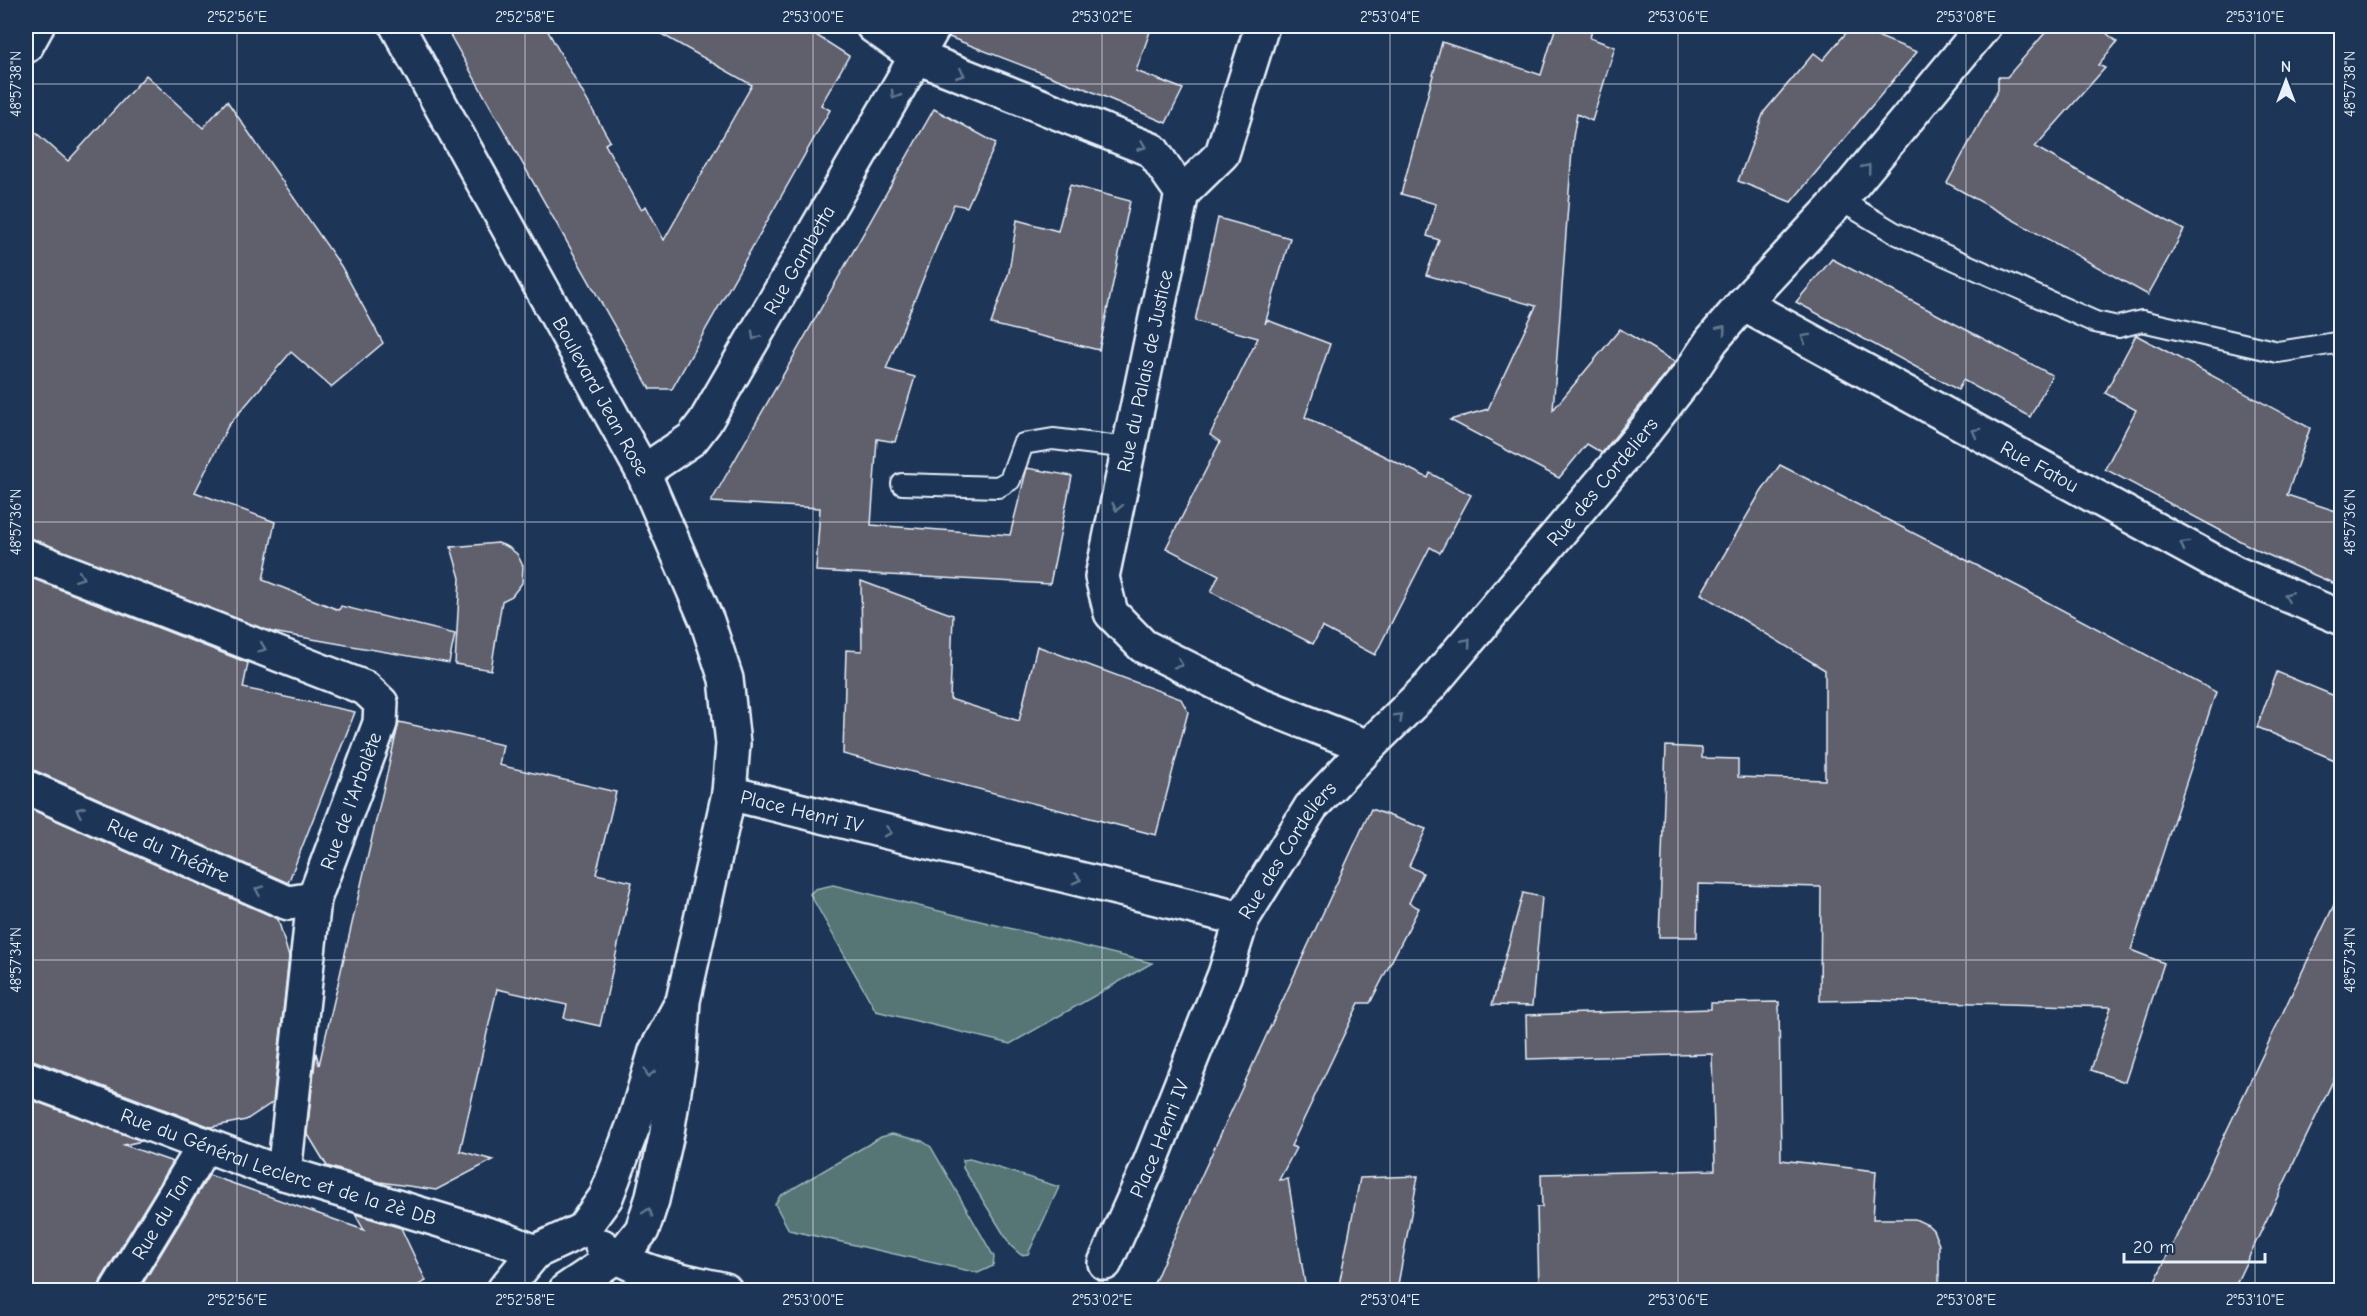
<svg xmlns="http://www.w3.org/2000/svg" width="2367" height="1316" viewBox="0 0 2367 1316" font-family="'Comic Neue',sans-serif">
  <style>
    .green { fill: #557675; stroke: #9eb4b6; stroke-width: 1.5 }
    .building { fill: #615e6c; stroke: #e8f1f8; stroke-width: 1.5 }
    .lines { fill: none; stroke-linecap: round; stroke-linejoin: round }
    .lane-casing { stroke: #e8f1f8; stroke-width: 24 }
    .street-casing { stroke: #e8f1f8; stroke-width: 38 }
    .secondary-casing { stroke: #e8f1f8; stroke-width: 38 }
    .lane { stroke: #1d3557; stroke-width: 20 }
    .street { stroke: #1d3557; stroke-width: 33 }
    .secondary { stroke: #1d3557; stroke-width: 33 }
    .oneway { stroke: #64778f }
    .ticks { fill: none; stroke: #e8f1f8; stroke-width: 1.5; stroke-opacity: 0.45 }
    .labels { text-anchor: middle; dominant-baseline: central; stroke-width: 6; stroke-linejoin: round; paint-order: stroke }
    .street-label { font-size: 20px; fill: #e8f1f8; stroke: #1d3557 }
    .neatline { fill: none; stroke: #e8f1f8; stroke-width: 2 }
    .ticks-label { font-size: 15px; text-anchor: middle; fill: #e8f1f8 }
  </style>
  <rect width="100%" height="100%" fill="#1d3557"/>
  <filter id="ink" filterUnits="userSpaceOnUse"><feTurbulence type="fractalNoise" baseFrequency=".0167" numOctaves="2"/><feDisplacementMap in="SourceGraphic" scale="12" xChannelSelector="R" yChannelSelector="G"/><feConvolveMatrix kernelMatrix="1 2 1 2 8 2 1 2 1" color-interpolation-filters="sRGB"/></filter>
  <g filter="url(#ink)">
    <g class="green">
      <polygon points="833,885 1152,963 1010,1044 876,1011 810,894 815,889"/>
      <polygon points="892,1134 922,1141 931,1147 994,1257 993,1266 978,1273 789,1230 775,1204 780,1196 881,1137"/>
      <polygon points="970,1159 1059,1187 1028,1254 1021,1255 1011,1246 963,1168 963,1160"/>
    </g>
    <g class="building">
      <polygon points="445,26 545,26 610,141 605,144 641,209 646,206 664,240 752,85 647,26 802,26 849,56 821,105 830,110 672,389 650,389"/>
      <polygon points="953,26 1152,26 1136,71 1183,89 1166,123 1079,86 1078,87 949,37"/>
      <polygon points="1556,26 1593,26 1590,38 1615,47 1592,121 1577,114 1573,137 1553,410 1620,329 1675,362 1602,453 1587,444 1559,478 1450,420 1488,409 1536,306 1426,275 1439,240 1427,236 1436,204 1401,194 1442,42 1541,75"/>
      <polygon points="1852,26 1917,52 1791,202 1738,181 1764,112 1814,53 1823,60"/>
      <polygon points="2051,26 2098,26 2117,42 2098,65 2105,68 2035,147 2184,230 2148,295 1947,183 1998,90 1998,77 2007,77"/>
      <polygon points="146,75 203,128 227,101 341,266 383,343 331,387 291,352 228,426 195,492 275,522 263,580 339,610 341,606 455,634 449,663 272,632 33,539 26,538 26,124 68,161"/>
      <polygon points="934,109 996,143 967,207 954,204 886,369 915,377 895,442 877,439 871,525 1010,535 1027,468 1072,476 1050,584 816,571 820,508 711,502"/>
      <polygon points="1070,185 1130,201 1099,350 991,324 1009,272 1017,220 1058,231"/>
      <polygon points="1218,218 1290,238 1265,324 1267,320 1330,344 1305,417 1428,478 1430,473 1471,495 1440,553 1430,547 1375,655 1322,627 1313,644 1211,592 1219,575 1166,548 1220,442 1210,435 1258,338 1195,321"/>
      <polygon points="1832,259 2052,375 2030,417 1963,380 1958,390 1796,302"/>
      <polygon points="2136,335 2310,428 2287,495 2342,513 2342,587 2259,551 2105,469 2136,410 2105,393"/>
      <polygon points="1780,465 2023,589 2216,692 2131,950 2164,963 2125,1082 2091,1070 2111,1007 1873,1000 1820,1001 1821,887 1698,884 1697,937 1659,937 1666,746 1702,748 1702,758 1738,759 1738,777 1825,780 1825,670 1701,594 1759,495"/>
      <polygon points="498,543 508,547 517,554 523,566 522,583 512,596 502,601 491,670 455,664 460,578 451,547"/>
      <polygon points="26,576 248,663 243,688 355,712 288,883 34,770 26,769"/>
      <polygon points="861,581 953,615 950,699 1019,721 1037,646 1181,699 1188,712 1156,835 843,754 846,650 862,651"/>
      <polygon points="2277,672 2342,699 2342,763 2257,727"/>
      <polygon points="399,722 503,745 499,765 616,792 596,874 632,882 600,1026 564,1018 567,1005 497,989 460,1151 493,1160 436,1190 380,1182 327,1166 307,1133 316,1053 319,1065"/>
      <polygon points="26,807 278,919 289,957 273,1102 246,1120 211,1127 33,1060 26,1060"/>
      <polygon points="1371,809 1426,829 1409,866 1423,873 1409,903 1419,908 1370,1003 1359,1003 1291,1146 1296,1148 1279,1180 1288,1179 1306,1290 1151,1290 1188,1205"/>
      <polygon points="2342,888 2342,1062 2233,1290 2151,1290"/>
      <polygon points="1523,893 1542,897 1532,1006 1492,1005"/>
      <polygon points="1779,1002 1781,1160 1876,1171 1873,1219 1915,1219 1928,1225 1933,1230 1939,1245 1939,1290 1539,1290 1537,1207 1542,1207 1541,1174 1715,1170 1712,1054 1527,1059 1526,1015 1711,1009 1711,1003"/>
      <polygon points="26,1098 142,1141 124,1145 173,1162 101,1280 98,1290 26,1290"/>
      <polygon points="209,1175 364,1230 355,1214 401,1228 426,1281 413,1288 412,1290 139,1290"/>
      <polygon points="1418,1176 1397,1290 1338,1290 1360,1178"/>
    </g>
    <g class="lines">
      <g class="lane-casing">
        <g id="lane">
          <polyline points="1840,200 1895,233 2095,322 2118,327 2142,321 2278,352 2342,342"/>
          <polyline points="902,484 998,487 1010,480 1023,444 1053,439 1129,448"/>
        </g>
      </g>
      <g class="street-casing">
        <g id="street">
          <polyline points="873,26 917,57 1152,150 1182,193 1102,577 1111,613 1143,646 1257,703 1368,747"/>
          <polyline points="26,46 37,26"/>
          <polyline points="1182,193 1222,154 1262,26"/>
          <path id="s1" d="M1743 304 2235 573 2342 618"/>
          <path id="s2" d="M643 472 692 439 705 422 934 26"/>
          <polyline points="26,556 365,688 381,703 380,723 314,899 284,1173"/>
          <path id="s3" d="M26 787 288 903 314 899"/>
          <path id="s4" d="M729 793 1242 919"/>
          <path id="s5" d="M26 1078 264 1167 506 1240 535 1252"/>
          <path id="s6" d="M1105 1263 1150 1163 1225 974 1242 919 1311 807 1368 747 1429 687 1644 432 1688 376 1712 340 1743 304 1840 200 1984 26"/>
          <path id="s7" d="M117 1290 205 1145"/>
        </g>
      </g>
      <g class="secondary-casing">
        <g id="secondary">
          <path id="s8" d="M397 26 643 472 707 621 726 679 733 744 729 793 683 1001 679 1061 666 1138 652 1200 642 1230 627 1249 566 1290"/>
          <path d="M602 1246C635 1274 684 1280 725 1290"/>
          <polyline points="504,1290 535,1252 582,1230 606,1197 634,1124 656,1051 679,1008"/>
        </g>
      </g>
      <use href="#lane" class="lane"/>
      <use href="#street" class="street"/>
      <use href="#secondary" class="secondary"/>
    </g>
    <defs><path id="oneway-chevron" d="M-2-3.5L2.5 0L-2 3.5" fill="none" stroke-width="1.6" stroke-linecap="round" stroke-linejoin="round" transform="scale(1.5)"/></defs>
    <g class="oneway">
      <use href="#oneway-chevron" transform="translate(961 74) rotate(22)"/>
      <use href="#oneway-chevron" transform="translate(895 95) rotate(120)"/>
      <use href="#oneway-chevron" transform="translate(1142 146) rotate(22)"/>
      <use href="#oneway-chevron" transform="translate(1867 168) rotate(-51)"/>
      <use href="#oneway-chevron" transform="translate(1722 329) rotate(-50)"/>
      <use href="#oneway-chevron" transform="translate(755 336) rotate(120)"/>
      <use href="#oneway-chevron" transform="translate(1805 338) rotate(-151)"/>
      <use href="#oneway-chevron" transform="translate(1976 432) rotate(-151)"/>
      <use href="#oneway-chevron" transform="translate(1117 507) rotate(102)"/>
      <use href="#oneway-chevron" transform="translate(2184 545) rotate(-151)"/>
      <use href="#oneway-chevron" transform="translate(80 577) rotate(21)"/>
      <use href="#oneway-chevron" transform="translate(2288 596) rotate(-157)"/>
      <use href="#oneway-chevron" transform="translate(1467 642) rotate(-50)"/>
      <use href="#oneway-chevron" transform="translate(262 648) rotate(21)"/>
      <use href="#oneway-chevron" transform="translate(1179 664) rotate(26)"/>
      <use href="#oneway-chevron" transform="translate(1399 717) rotate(-44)"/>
      <use href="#oneway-chevron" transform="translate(80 811) rotate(-156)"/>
      <use href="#oneway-chevron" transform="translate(888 832) rotate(14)"/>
      <use href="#oneway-chevron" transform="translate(1077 879) rotate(14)"/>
      <use href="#oneway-chevron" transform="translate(259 890) rotate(-156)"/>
      <use href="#oneway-chevron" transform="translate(649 1073) rotate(106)"/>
      <use href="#oneway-chevron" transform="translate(648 1212) rotate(-72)"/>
    </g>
  </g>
  <path class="ticks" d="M237 26V1290M525 26V1290M813 26V1290M1102 26V1290M1390 26V1290M1678 26V1290M1966 26V1290M2255 26V1290M26 84H2342M26 522H2342M26 960H2342"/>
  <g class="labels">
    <g class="street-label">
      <text stroke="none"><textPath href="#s2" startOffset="268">Rue Gambetta</textPath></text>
      <text transform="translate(1145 371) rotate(-78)">Rue du Palais de Justice</text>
      <text stroke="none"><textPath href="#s8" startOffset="423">Boulevard Jean Rose</textPath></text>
      <text stroke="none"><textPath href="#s1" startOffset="338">Rue Fatou</textPath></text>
      <text stroke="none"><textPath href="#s6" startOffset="939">Rue des Cordeliers</textPath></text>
      <text transform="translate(351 801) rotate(-70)">Rue de l'Arbalète</text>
      <text stroke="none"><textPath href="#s4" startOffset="75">Place Henri IV</textPath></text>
      <text stroke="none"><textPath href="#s3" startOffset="156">Rue du Théâtre</textPath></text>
      <text stroke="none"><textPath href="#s6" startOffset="453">Rue des Cordeliers</textPath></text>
      <text stroke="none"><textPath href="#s6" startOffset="136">Place Henri IV</textPath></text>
      <text stroke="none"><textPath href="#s5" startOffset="268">Rue du Général Leclerc et de la 2è DB</textPath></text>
      <text stroke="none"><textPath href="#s7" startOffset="86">Rue du Tan</textPath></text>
    </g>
  </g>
  <rect width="2367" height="1316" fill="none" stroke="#1d3557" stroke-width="66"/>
  <g transform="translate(2286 81)" stroke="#1d3557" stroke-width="4.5" paint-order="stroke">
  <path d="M0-4.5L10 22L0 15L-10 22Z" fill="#e8f1f8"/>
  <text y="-9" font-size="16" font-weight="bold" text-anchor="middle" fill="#e8f1f8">N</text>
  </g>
  <path d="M2124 1253v9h141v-9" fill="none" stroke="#e8f1f8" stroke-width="3"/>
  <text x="2133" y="1253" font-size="18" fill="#e8f1f8" stroke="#1d3557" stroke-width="4.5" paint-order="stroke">20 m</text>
  <rect x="33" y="33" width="2301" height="1250" class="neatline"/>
  <g class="ticks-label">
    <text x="237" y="22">2°52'56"E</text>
    <text x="525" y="22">2°52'58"E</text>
    <text x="813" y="22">2°53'00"E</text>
    <text x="1102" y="22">2°53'02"E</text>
    <text x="1390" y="22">2°53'04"E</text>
    <text x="1678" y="22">2°53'06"E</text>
    <text x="1966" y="22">2°53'08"E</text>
    <text x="2255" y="22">2°53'10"E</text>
    <text transform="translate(16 84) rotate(-90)" y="5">48°57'38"N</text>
    <text transform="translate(2350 84) rotate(-90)" y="5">48°57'38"N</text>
    <text transform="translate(16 522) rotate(-90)" y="5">48°57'36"N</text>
    <text transform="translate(2350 522) rotate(-90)" y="5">48°57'36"N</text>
    <text transform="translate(16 960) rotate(-90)" y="5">48°57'34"N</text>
    <text transform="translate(2350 960) rotate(-90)" y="5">48°57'34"N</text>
    <text x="237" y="1305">2°52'56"E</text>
    <text x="525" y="1305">2°52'58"E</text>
    <text x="813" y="1305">2°53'00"E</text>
    <text x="1102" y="1305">2°53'02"E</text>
    <text x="1390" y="1305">2°53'04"E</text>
    <text x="1678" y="1305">2°53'06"E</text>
    <text x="1966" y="1305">2°53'08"E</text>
    <text x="2255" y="1305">2°53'10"E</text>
  </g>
</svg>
